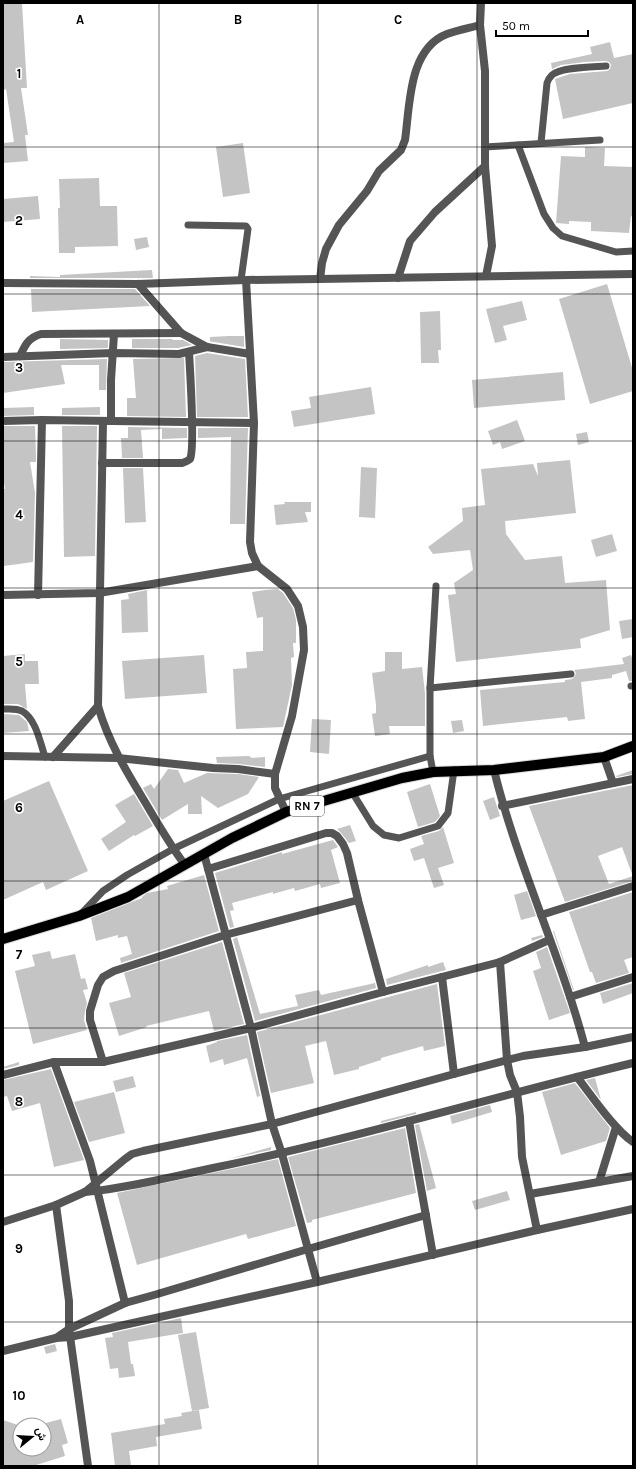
<svg xmlns="http://www.w3.org/2000/svg" width="636" height="1469" viewBox="0 0 636 1469" font-family="Karla,Vazirmatn,sans-serif">
  <style>
    .building { fill: #c4c4c4 }
    .lines { fill: none; stroke-linecap: round; stroke-linejoin: round }
    .primary-casing { stroke: #dbdbdb; stroke-width: 12 }
    .lane { stroke: #555; stroke-width: 7 }
    .street { stroke: #555; stroke-width: 8 }
    .primary { stroke: #000; stroke-width: 10 }
    .grid { fill: none; stroke: #000; stroke-width: 1; stroke-opacity: 0.55 }
    .labels { text-anchor: middle; dominant-baseline: central; stroke-width: 3.5; stroke-linejoin: round; paint-order: stroke }
    .shield { fill: #fff; stroke: #4c4c4c; stroke-width: 1 }
    .shield-label { font-size: 12px; font-weight: bold; fill: #000 }
    .grid-label { font-size: 13px; text-anchor: middle; font-weight: bold; fill: #000; stroke: #fff; stroke-width: 3.5; stroke-linejoin: round; paint-order: stroke }
  </style>
  <rect width="100%" height="100%" fill="#fff"/>
  <g class="building">
    <polygon points="3,3 22,3 27,88 21,88 28,135 25,135 28,161 3,163 3,143 14,142 6,89 3,90"/>
    <polygon points="610,42 614,58 633,54 633,103 563,119 555,79 570,74 607,71 610,69 611,65 609,62 606,61 585,62 561,65 552,69 551,63 592,54 590,47"/>
    <polygon points="243,143 250,193 223,197 216,147"/>
    <polygon points="585,147 605,148 604,166 633,167 633,217 631,216 629,233 591,231 591,222 569,221 569,224 556,223 561,156 585,157"/>
    <polygon points="99,178 100,206 117,206 118,246 75,247 75,253 59,253 58,208 60,208 59,179"/>
    <polygon points="38,196 40,219 3,222 3,199"/>
    <polygon points="147,237 149,247 136,250 134,239"/>
    <polygon points="152,270 153,278 30,278 30,276 60,277 60,275"/>
    <polygon points="607,284 633,371 633,391 590,404 559,299"/>
    <polygon points="31,289 135,289 150,306 32,312"/>
    <polygon points="522,301 527,320 503,326 507,340 495,343 486,309"/>
    <polygon points="440,311 441,350 438,350 439,363 421,363 420,312"/>
    <polygon points="229,336 244,336 244,347 208,341 210,341 210,337"/>
    <polygon points="60,339 108,340 108,348 60,349"/>
    <polygon points="132,339 172,339 173,340 183,340 192,345 178,348 132,348"/>
    <polygon points="207,353 245,359 248,417 197,417 195,356"/>
    <polygon points="184,358 186,417 127,416 127,398 136,398 133,359"/>
    <polygon points="107,359 106,390 99,390 99,365 61,365 65,384 3,393 3,362"/>
    <polygon points="563,372 565,400 474,408 472,380"/>
    <polygon points="371,387 375,414 294,427 291,411 311,408 309,397"/>
    <polygon points="34,407 34,415 3,416 3,408"/>
    <polygon points="100,407 100,415 62,415 62,408"/>
    <polygon points="517,420 525,441 502,449 500,442 493,445 488,431"/>
    <polygon points="3,426 35,426 36,459 36,462 30,462 35,493 33,562 4,566 3,558 3,489 5,489 3,477"/>
    <polygon points="62,426 97,426 95,556 64,557"/>
    <polygon points="128,427 187,428 187,438 162,439 162,429 141,430 143,458 122,458 121,438 128,438"/>
    <polygon points="198,428 248,428 245,524 230,524 231,437 198,438"/>
    <polygon points="587,432 589,442 578,445 576,434"/>
    <polygon points="570,460 576,513 505,521 506,534 525,560 562,556 565,583 606,580 610,630 580,639 581,648 456,662 448,595 456,594 454,583 473,570 470,550 433,554 428,547 463,521 462,508 485,505 481,469 533,464 538,476 537,463"/>
    <polygon points="361,467 377,468 375,518 359,517"/>
    <polygon points="123,468 143,468 146,522 125,523"/>
    <polygon points="284,502 311,502 311,512 305,512 308,522 276,525 274,505 285,504"/>
    <polygon points="612,534 617,551 596,557 591,540"/>
    <polygon points="278,589 283,593 293,608 296,620 296,643 293,643 294,657 291,658 292,685 283,727 236,729 233,669 247,668 246,652 263,651 263,617 257,618 252,592 265,590"/>
    <polygon points="147,590 148,632 122,633 121,600 129,599 128,594"/>
    <polygon points="633,619 633,637 622,639 619,621"/>
    <polygon points="385,652 402,652 402,669 422,667 425,693 425,726 389,726 390,734 375,736 372,714 376,713 376,705 372,673 385,671"/>
    <polygon points="25,654 25,661 38,661 39,684 25,684 27,709 18,704 3,704 3,656"/>
    <polygon points="204,655 207,693 125,699 122,661"/>
    <polygon points="631,655 633,661 633,681 629,681 626,671 612,675 612,678 581,682 585,719 568,721 567,717 483,726 480,690 565,682 565,680 572,679 575,676 576,673 574,670 624,664 622,658"/>
    <polygon points="3,714 19,715 27,722 29,731 3,733"/>
    <polygon points="312,719 331,720 329,754 310,752"/>
    <polygon points="462,720 464,731 453,733 451,721"/>
    <polygon points="249,756 252,758 265,757 265,767 239,764 217,763 216,757"/>
    <polygon points="168,769 178,770 184,783 207,773 238,774 259,777 248,794 218,808 201,796 202,814 188,814 188,804 162,820 143,788 151,784 154,789"/>
    <polygon points="633,770 633,774 617,777 616,776"/>
    <polygon points="49,781 88,871 46,890 43,882 3,900 3,801"/>
    <polygon points="430,784 440,816 435,822 418,827 407,792"/>
    <polygon points="633,785 633,874 632,874 622,847 598,856 609,884 633,876 633,881 565,902 529,806"/>
    <polygon points="134,794 153,826 135,836 134,835 109,851 101,839 126,822 115,805"/>
    <polygon points="494,797 500,816 490,820 483,801"/>
    <polygon points="350,825 356,841 349,843 341,833 337,829"/>
    <polygon points="443,827 454,863 438,868 444,885 434,888 424,858 414,861 410,849 424,844 421,836 439,831"/>
    <polygon points="333,840 338,847 331,850 340,883 321,888 320,884 295,891 294,888 273,894 273,892 232,903 234,910 230,911 234,927 230,928 215,873 282,852 282,854"/>
    <polygon points="204,875 219,931 121,963 120,958 132,954 127,936 118,938 118,935 96,941 91,918 142,898 142,897 147,893 168,889 167,886"/>
    <polygon points="527,891 536,916 521,920 514,895"/>
    <polygon points="633,892 633,957 624,960 629,973 596,983 592,972 590,972 569,912"/>
    <polygon points="553,931 554,931 574,990 573,990"/>
    <polygon points="542,935 543,937 532,941 531,938"/>
    <polygon points="237,937 260,1014 298,1006 295,995 319,990 321,995 375,983 376,988 255,1021 233,939"/>
    <polygon points="222,942 244,1024 214,1031 209,1011 146,1026 147,1027 119,1036 109,1003 131,997 124,973"/>
    <polygon points="547,947 570,1013 549,1020 533,971 541,968 536,952"/>
    <polygon points="50,951 52,959 75,954 81,979 85,978 88,989 83,990 87,1003 85,1011 84,1020 87,1030 33,1044 15,971 35,966 32,955"/>
    <polygon points="443,962 446,970 387,985 386,979 428,965 428,967"/>
    <polygon points="633,983 633,993 603,1004 600,993"/>
    <polygon points="437,984 445,1046 424,1051 423,1046 381,1058 381,1060 359,1067 359,1069 334,1075 326,1041 305,1046 314,1083 271,1093 257,1032"/>
    <polygon points="247,1035 260,1096 257,1097 247,1058 224,1065 223,1059 210,1063 206,1046 217,1042 217,1041"/>
    <polygon points="19,1062 19,1065 3,1069 3,1067"/>
    <polygon points="51,1069 84,1160 54,1167 40,1103 12,1111 7,1096 3,1097 3,1080"/>
    <polygon points="133,1076 136,1087 116,1092 113,1081"/>
    <polygon points="595,1078 601,1100 586,1080"/>
    <polygon points="575,1083 610,1128 606,1141 561,1155 542,1092"/>
    <polygon points="114,1092 125,1133 89,1142 74,1102"/>
    <polygon points="490,1105 492,1112 452,1124 450,1116"/>
    <polygon points="416,1112 416,1114 408,1116 381,1123 381,1121"/>
    <polygon points="419,1124 436,1188 427,1191 415,1125"/>
    <polygon points="405,1128 416,1193 312,1220 312,1222 307,1223 288,1157"/>
    <polygon points="271,1147 271,1150 228,1159 243,1155"/>
    <polygon points="278,1159 296,1226 248,1239 246,1234 137,1265 117,1193"/>
    <polygon points="507,1191 510,1200 475,1210 472,1201"/>
    <polygon points="181,1318 183,1333 128,1342 131,1364 133,1364 135,1376 119,1378 118,1368 110,1369 105,1338 113,1337 112,1333"/>
    <polygon points="196,1332 209,1408 192,1411 178,1335"/>
    <polygon points="55,1344 57,1351 46,1354 44,1347"/>
    <polygon points="199,1410 202,1429 156,1437 157,1446 129,1451 131,1465 115,1466 111,1433 165,1424 164,1419 182,1416 181,1413"/>
    <polygon points="61,1419 68,1443 62,1445 65,1456 33,1466 3,1466 3,1420 18,1425 20,1429 20,1449 44,1449 44,1425 42,1424"/>
  </g>
  <g class="lines">
    <g class="primary-casing">
      <polyline id="primary" points="3,939 79,916 128,897 232,838 286,812 402,778 433,772 494,770 604,757 633,746"/>
    </g>
    <g class="lane">
      <path d="M541 143 547 83C548 80 550 77 552 75 561 67 593 67 606 66"/>
      <polyline points="518,145 544,214 553,228 562,236 616,252 633,251"/>
      <polyline points="485,147 600,140"/>
      <polyline points="188,225 246,226 248,229 241,280"/>
      <polyline points="631,686 633,686"/>
      <polyline points="430,688 571,674"/>
      <path d="M3 709C9 709 16 708 22 711 36 719 40 742 45 757"/>
      <polyline points="433,772 430,756 430,688 436,586"/>
      <polyline points="352,792 373,826 384,835 399,838 438,826 448,813 454,770"/>
      <polyline points="81,914 103,891 127,875 173,849 279,799 430,756"/>
    </g>
    <g class="street">
      <polyline points="481,3 480,25 485,71 485,166 492,246 486,276"/>
      <polyline points="398,278 410,241 435,212 485,166"/>
      <path d="M320 279 322 263 326 249 339 225 367 191 379 171 401 150 405 140C410 106 408 49 447 34 457 30 469 28 480 25"/>
      <polyline points="246,280 254,423 250,542 252,553 258,566 287,589 298,606 303,627 304,650 292,716 275,774 275,788 286,812"/>
      <polyline points="3,283 138,284 246,280 633,274"/>
      <polyline points="138,284 181,333 207,347 250,354"/>
      <path d="M20 356C25 345 28 338 41 334L181 333"/>
      <polyline points="3,357 113,353 179,354 207,347"/>
      <polyline points="3,421 42,420 254,423"/>
      <path d="M103 421 98 706C108 741 126 771 145 802 158 824 170 845 185 865"/>
      <polyline points="111,421 111,380 114,334"/>
      <path d="M102 463H182C185 462 188 461 190 459 195 449 190 369 189 352"/>
      <polyline points="3,595 99,593 258,566"/>
      <polyline points="38,595 42,420"/>
      <polyline points="3,756 118,758 213,768 238,769 275,774"/>
      <polyline points="53,757 98,706"/>
      <polyline points="604,757 613,783"/>
      <path d="M494 770C517 864 560 953 585 1047"/>
      <polyline points="502,806 633,779"/>
      <polyline points="204,854 251,1028 272,1124 282,1154 317,1282"/>
      <polyline points="541,915 633,886"/>
      <polyline points="500,962 507,1060 510,1075 517,1092 520,1117 522,1157 537,1230"/>
      <polyline points="442,977 454,1074"/>
      <polyline points="383,992 500,962 549,940"/>
      <polyline points="570,997 633,977"/>
      <polyline points="54,1062 90,1161 125,1303"/>
      <polyline points="103,1062 90,1020 90,1011 98,985 103,977 114,971 225,935 358,900"/>
      <polyline points="3,1075 54,1062 103,1062 251,1028 383,992 358,900 347,853 343,844 337,836 332,833 326,833 208,869"/>
      <path d="M577 1077C592 1096 614 1129 633 1142"/>
      <polyline points="409,1121 433,1255"/>
      <polyline points="599,1182 616,1127"/>
      <path d="M85 1192C128 1188 170 1177 213 1168 354 1139 492 1097 633 1063"/>
      <polyline points="530,1194 633,1176"/>
      <polyline points="56,1205 69,1301 69,1329 88,1466"/>
      <polyline points="3,1222 56,1205 85,1192 125,1159 132,1154 143,1151 272,1124 454,1074 523,1056 585,1047 633,1037"/>
      <polyline points="56,1338 69,1329 125,1303 154,1295 308,1249 426,1215"/>
      <polyline points="3,1351 56,1338 70,1337 317,1282 537,1230 633,1209"/>
    </g>
    <use href="#primary" class="primary"/>
  </g>
  <path class="grid" d="M159 3V1466M318 3V1466M477 3V1466M3 147H633M3 294H633M3 441H633M3 588H633M3 734H633M3 881H633M3 1028H633M3 1175H633M3 1322H633"/>
  <g class="labels">
    <rect class="shield" x="290" y="796" width="34" height="20" rx="3"/>
    <g class="shield-label">
      <text x="307" y="806">RN 7</text>
    </g>
  </g>
  <g class="grid-label">
    <text x="80" y="24">A</text>
    <text x="238" y="24">B</text>
    <text x="398" y="24">C</text>
    <text x="19" y="78">1</text>
    <text x="19" y="225">2</text>
    <text x="19" y="372">3</text>
    <text x="19" y="519">4</text>
    <text x="19" y="666">5</text>
    <text x="19" y="812">6</text>
    <text x="19" y="959">7</text>
    <text x="19" y="1106">8</text>
    <text x="19" y="1253">9</text>
    <text x="19" y="1400">10</text>
  </g>
  <rect width="636" height="1469" fill="none" stroke="#000000" stroke-width="8"/>
  <g transform="translate(32 1437) rotate(72)"><circle r="19" fill="#ffffff" stroke="#999999"/>
  <path d="M0-3L7 15L0 10L-7 15Z" fill="#000000"/>
  <text y="-6" font-size="11" font-weight="bold" text-anchor="middle" fill="#000000">ش</text>
  </g>
  <path d="M496 30v6h92v-6" fill="none" stroke="#000000" stroke-width="2"/>
  <text x="502" y="30" font-size="12" fill="#000000" stroke="#ffffff" stroke-width="3" paint-order="stroke">50 m</text>
</svg>
